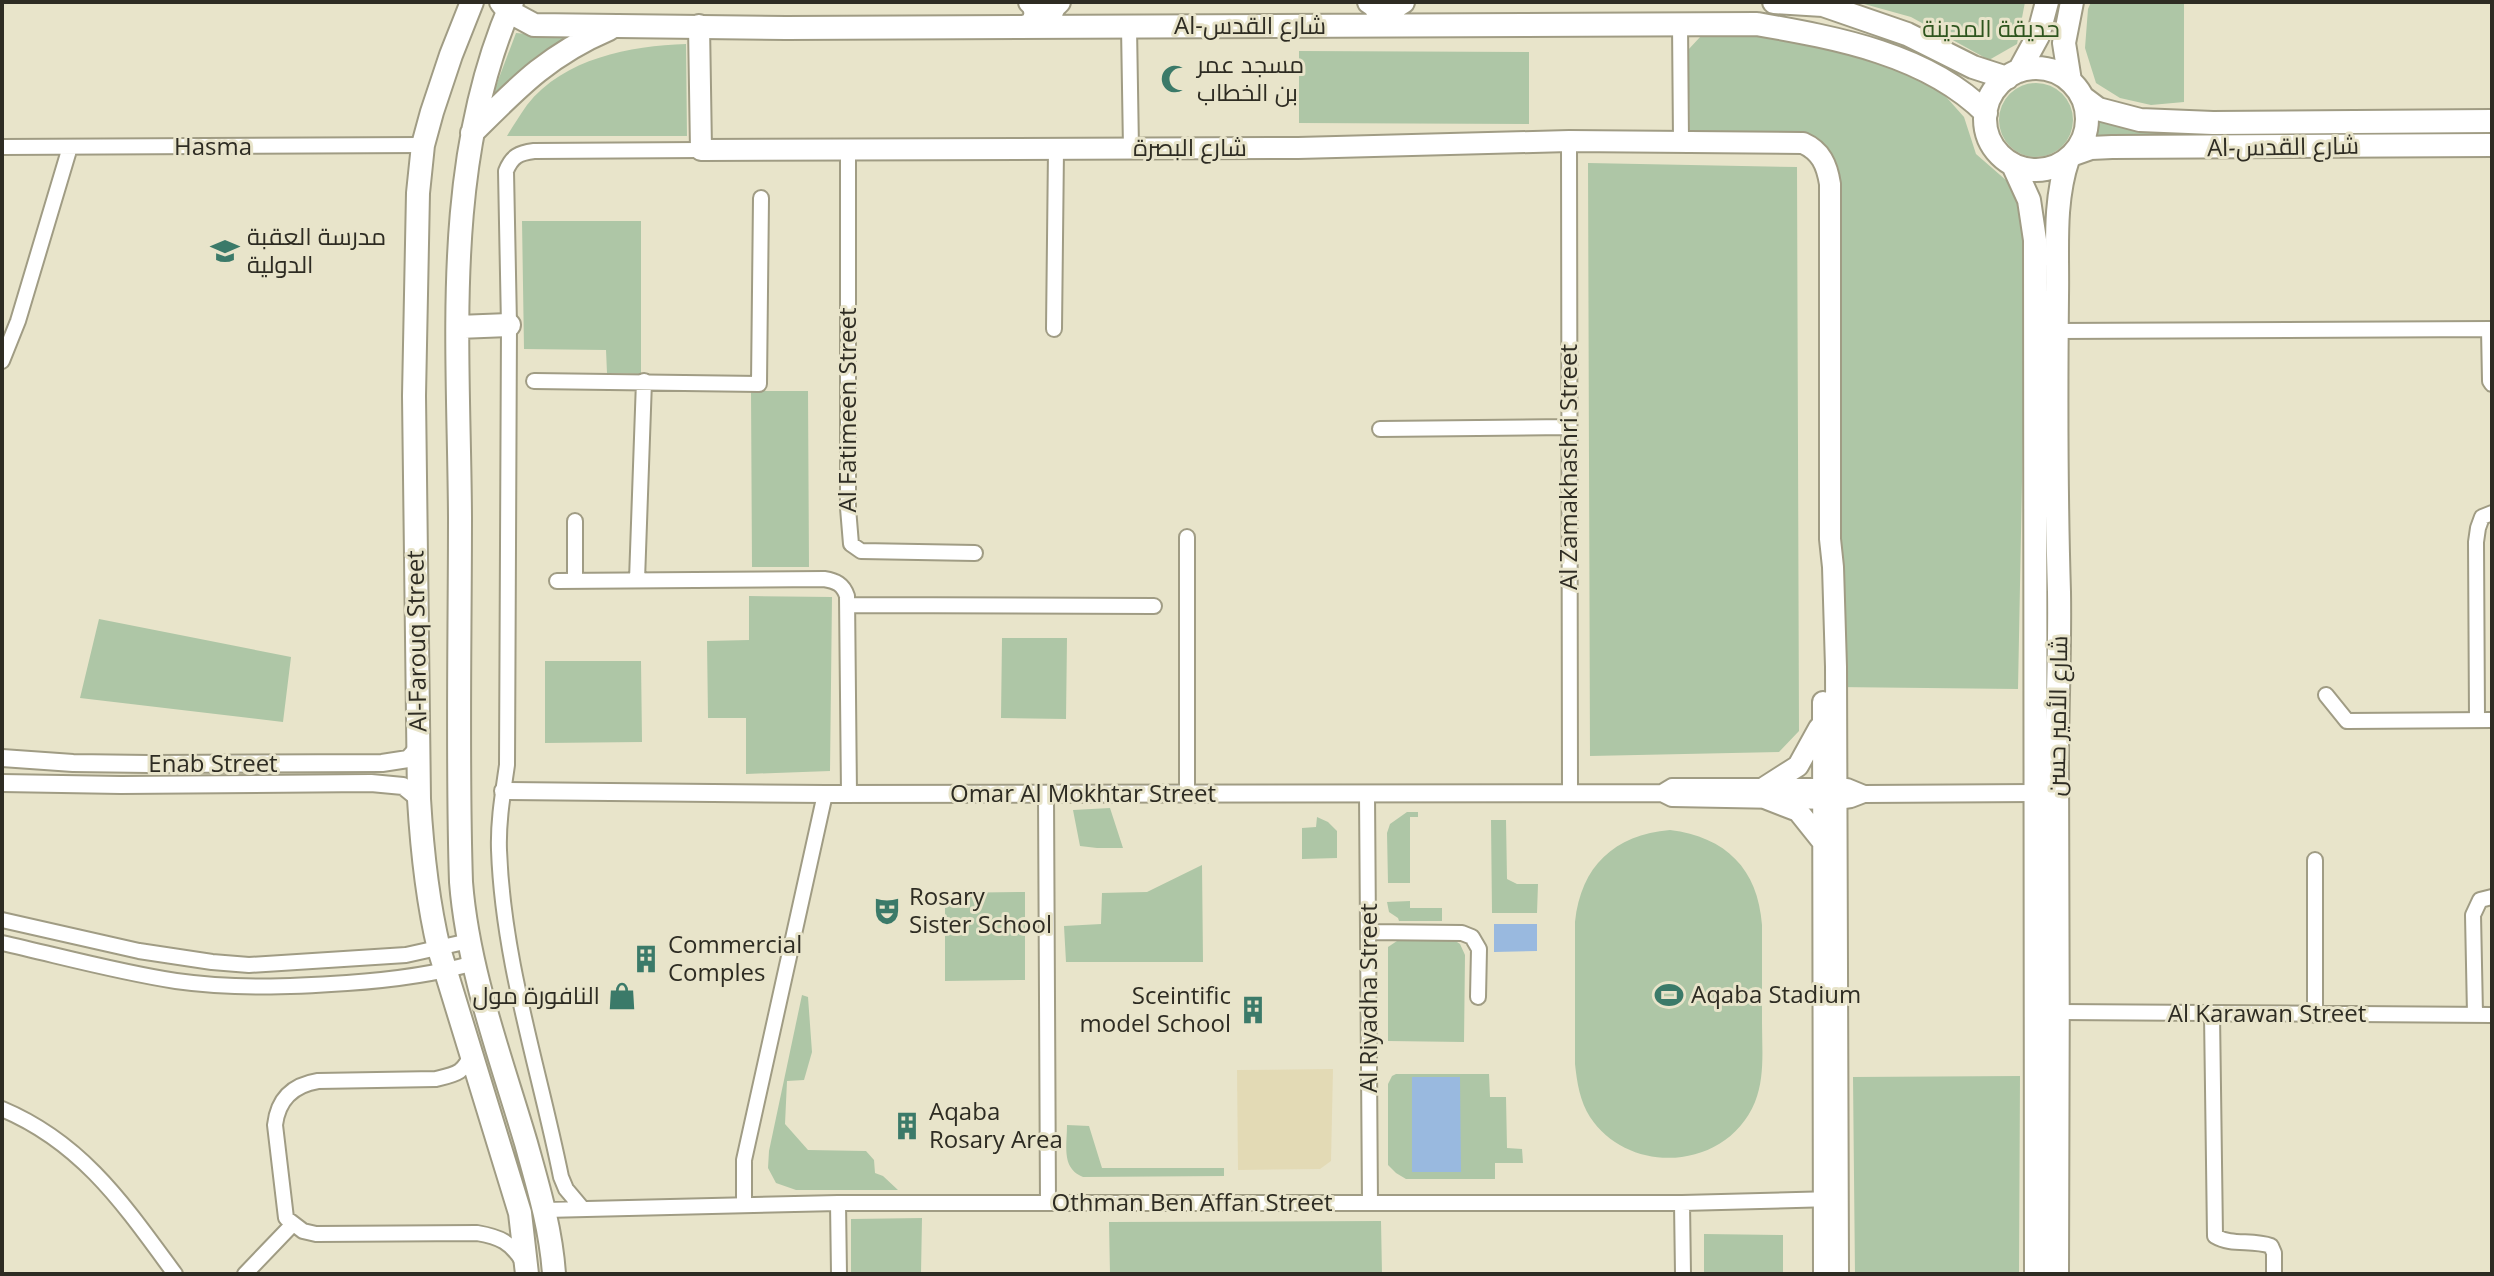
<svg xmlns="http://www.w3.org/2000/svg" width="2494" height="1276" font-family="'Open Sans',Cairo,sans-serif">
<rect width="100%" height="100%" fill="#e8e4ca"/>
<!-- green -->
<path fill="#aec6a6" d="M 1857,2 L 2025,2 L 2017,44 L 1989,60 L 1911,17 Z
M 2091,2 L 2184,2 L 2184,102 L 2151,105 L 2120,98 L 2096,83 L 2085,48 L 2088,9 Z
M 516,33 L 579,38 L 488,107 Z
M 1747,35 L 1806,41 L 1896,70 L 1940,90 L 1964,117 L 1976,154 L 2015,188 L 2027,221 L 2018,689 L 1836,687 L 1830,164 L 1805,140 L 1700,138 L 1690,132 L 1688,50 L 1701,36 Z
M 686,44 L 687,136 L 507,136 C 513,126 520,115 527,105 C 564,58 630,46 686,44 Z
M 1299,51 L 1529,52 L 1529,124 L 1299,123 Z
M1999 120a37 37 0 1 1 74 0a37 37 0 1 1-74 0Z
M 2095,118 L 2468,131 L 2466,133 L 2402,134 L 2378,139 L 2094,142 L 2097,127 Z
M 1588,163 L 1797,167 L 1799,731 L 1779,752 L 1590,756 Z
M 522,221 L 641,221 L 641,374 L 607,373 L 606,350 L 524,349 Z
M 751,391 L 808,391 L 809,567 L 752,567 Z
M 749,596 L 832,597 L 830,771 L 746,774 L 746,718 L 708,718 L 707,641 L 749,640 Z
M 99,619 L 291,657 L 283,722 L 80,698 Z
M 1002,638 L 1067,638 L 1066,719 L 1001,718 Z
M 545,661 L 641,661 L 642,742 L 545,743 Z
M 1110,808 L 1123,848 L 1097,848 L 1080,846 L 1073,810 Z
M 1407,812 L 1418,812 L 1418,817 L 1410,817 L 1410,883 L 1388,883 L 1387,833 L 1390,824 Z
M 1317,817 L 1328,822 L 1337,831 L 1337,858 L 1302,859 L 1302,828 L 1316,827 Z
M 1491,820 L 1506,820 L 1507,879 L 1517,884 L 1538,884 L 1537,913 L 1492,913 Z
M 1670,830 C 1726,837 1758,869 1762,925 C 1762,958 1762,990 1762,1023 C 1762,1049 1765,1077 1755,1102 C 1727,1170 1630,1177 1590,1117 C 1580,1101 1577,1083 1575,1064 L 1575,922 C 1581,866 1614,835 1670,830 Z
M 1202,865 L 1203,962 L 1066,962 L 1064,926 L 1101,924 L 1102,893 L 1147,892 Z
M 1025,892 L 1025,980 L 945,981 L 945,893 Z
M 1410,901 L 1410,908 L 1442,908 L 1442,921 L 1399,921 L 1398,918 L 1389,912 L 1387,902 Z
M 1400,939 L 1454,940 L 1460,944 L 1465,955 L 1464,1042 L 1388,1041 L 1388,947 Z
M 802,995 L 808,997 L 812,1052 L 804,1080 L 787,1081 L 785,1124 L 808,1150 L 866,1151 L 874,1160 L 875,1173 L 883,1176 L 898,1190 L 796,1190 L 776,1183 L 768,1168 L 769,1151 Z
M 1396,1074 L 1489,1074 L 1490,1097 L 1506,1097 L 1507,1148 L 1522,1149 L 1523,1163 L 1495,1163 L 1495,1179 L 1406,1179 L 1396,1173 L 1388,1165 L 1388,1084 L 1392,1076 Z
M 2020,1076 L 2019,1274 L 1855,1274 L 1853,1077 Z
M 1067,1125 L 1089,1126 L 1102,1168 L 1224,1168 L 1224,1176 L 1083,1177 C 1061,1168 1067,1146 1067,1125 Z
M 922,1218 L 921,1274 L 851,1274 L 851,1219 Z
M 1381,1221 L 1382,1274 L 1110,1274 L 1109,1222 Z
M 1704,1234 L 1783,1235 L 1783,1274 L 1704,1274 Z"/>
<!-- sand -->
<path fill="#e3dab5" d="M 1333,1069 L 1331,1161 L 1320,1169 L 1238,1170 L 1237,1070 Z"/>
<!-- water -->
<path fill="#99b9df" d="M 1494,924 L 1537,924 L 1537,951 L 1494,952 Z
M 1412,1077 L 1460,1077 L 1461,1172 L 1412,1172 Z"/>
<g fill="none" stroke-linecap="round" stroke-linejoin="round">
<defs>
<path id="minor" d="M 1680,24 L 1681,141
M 1129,27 L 1131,149
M 1569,141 L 1570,793
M 2,147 L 423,145
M 848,150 L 848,508 L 851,544 L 861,551 L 975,553
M 1054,329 L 1056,150
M 2489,329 L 2490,381 L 2492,384
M 2056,331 L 2492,329
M 2,361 L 18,321 L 70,147
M 534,381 L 759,384 L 761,198
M 1380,429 L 1568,427
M 575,521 L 575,580
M 1187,537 L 1187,794
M 637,580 L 644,381
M 557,581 L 824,579 C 836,581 843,584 847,596 L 849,794
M 847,605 L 1154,606
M 2326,695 L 2347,721 L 2492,720
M 2477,719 L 2476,542 L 2478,528 L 2482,517 L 2492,513
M 1046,794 L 1048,1203
M 1367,794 L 1370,1203
M 2,920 L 139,951 L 212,962 L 249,965 L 406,955 L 469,941
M 1369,932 L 1462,933 L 1472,937 L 1479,949 L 1478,997
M 2,943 C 60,956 117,972 176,981 C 233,989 290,987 347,983 C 391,980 432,975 474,963
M 2059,1012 L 2492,1015
M 2212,1014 L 2215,1236 C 2232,1246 2252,1239 2271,1246 L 2274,1253 L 2274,1274
M 2475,1014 L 2473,915 L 2480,900 L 2492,897
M 2315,1015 L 2315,860
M 472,1052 C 464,1073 457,1074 436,1079 L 318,1081 C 293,1085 278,1099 275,1125 L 286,1218 L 303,1231 L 316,1234 L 477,1233 C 500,1237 511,1242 523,1262
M 2,1109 C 83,1143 125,1206 175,1274
M 838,1203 L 839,1274
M 1682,1203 L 1683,1274
M 744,1204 L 744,1160 L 825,794
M 582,1208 L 566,1189 L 561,1177 C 539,1068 503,962 499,850 C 498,821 503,793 507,765 L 509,325 L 506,171 C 512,156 519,153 534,151 L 701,150
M 545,1210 L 838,1203 L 1682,1203 L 1833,1199
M 245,1274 L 292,1225"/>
<path id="tertiary" d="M 2,758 L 73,763 L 149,764 L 382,763 L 408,759 L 418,748
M 2,783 L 121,785 L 371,783 L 403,786 L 419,799
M 503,791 L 825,794 L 1662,793 L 1672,798 L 1837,801 L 1851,799 L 1864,794 L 2036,793
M 1662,793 L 1672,787 L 1847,787 L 1864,794"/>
<path id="secondary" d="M 699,25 L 701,150 L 1298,148 L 1569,141 L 1803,143 C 1821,151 1827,165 1830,184 L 1830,539 L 1833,567 L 1836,667 L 1838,1274
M 1823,702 L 1824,1274
M 1765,787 L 1798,766 L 1819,728
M 1767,799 L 1798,811 L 1822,841"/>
<path id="primary" d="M 472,2 L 451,55 L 432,112 L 423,145 L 418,193 L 414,396 L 419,799 C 422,850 427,899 439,949 L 520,1213 L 527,1274
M 501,2 L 508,11 L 534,25 L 786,28 L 1757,24 C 1836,38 1927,54 1986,113
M 512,2 C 441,164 459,345 460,517 C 460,639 457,761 461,882 C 468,971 501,1058 526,1143 C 538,1186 551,1229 554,1274
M 1369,2 C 1377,7 1379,11 1377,20 L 1372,25
M 1774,2 L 1823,5 L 1907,34 L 1973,67 L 2007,78
M 1400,25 L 1393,20 L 1392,13 L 1395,7 L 1403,2
M 1024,27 L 1031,24 C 1037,17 1037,8 1030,2
M 1059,27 C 1047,20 1050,9 1059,2
M1985 119a51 51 0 1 1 102 0a51 51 0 1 1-102 0Z
M 2019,71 L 2038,36 L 2047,2
M 2070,81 L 2064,43 L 2072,2
M 2082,97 L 2098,109 L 2140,120 L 2213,123 L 2492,121
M 472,133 C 517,88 548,55 609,29
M 2074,154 L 2091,148 L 2112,147 L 2492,145
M 2013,165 L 2029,200 L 2035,240 L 2036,1274
M 458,327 L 509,325
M 2057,1274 C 2058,1103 2058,932 2057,761 C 2057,705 2060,649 2059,592 C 2056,494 2056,395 2057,297 C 2058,251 2053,203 2068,159"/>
</defs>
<!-- minor casing -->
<use href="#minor" stroke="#a09c84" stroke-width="18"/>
<!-- tertiary casing -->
<use href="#tertiary" stroke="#a09c84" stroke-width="20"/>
<!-- secondary casing -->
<use href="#secondary" stroke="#a09c84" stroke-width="24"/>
<!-- primary casing -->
<use href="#primary" stroke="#a09c84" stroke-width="26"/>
<!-- minor -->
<use href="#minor" stroke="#fff" stroke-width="14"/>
<!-- tertiary -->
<use href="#tertiary" stroke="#fff" stroke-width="16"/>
<!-- secondary -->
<use href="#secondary" stroke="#fff" stroke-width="20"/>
<!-- primary -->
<use href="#primary" stroke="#fff" stroke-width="22"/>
</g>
<!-- icons -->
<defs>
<symbol id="mosque-bare" viewBox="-9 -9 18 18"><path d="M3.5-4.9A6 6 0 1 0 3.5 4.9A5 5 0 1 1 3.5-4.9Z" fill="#3b7a69" stroke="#e8e4ca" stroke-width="2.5" paint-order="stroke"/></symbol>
<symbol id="school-bare" viewBox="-9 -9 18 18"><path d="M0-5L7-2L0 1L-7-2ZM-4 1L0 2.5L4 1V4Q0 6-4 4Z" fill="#3b7a69" stroke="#e8e4ca" stroke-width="2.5" paint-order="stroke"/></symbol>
<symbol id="theatre-bare" viewBox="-9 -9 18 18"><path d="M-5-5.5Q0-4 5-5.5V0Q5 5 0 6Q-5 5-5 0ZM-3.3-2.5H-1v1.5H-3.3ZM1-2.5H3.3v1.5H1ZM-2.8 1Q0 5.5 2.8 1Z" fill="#3b7a69" stroke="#e8e4ca" stroke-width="2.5" paint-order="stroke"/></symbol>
<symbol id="building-bare" viewBox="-9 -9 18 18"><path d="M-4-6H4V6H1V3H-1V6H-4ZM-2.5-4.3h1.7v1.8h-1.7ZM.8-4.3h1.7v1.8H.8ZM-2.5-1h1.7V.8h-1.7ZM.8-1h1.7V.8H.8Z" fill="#3b7a69" stroke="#e8e4ca" stroke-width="2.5" paint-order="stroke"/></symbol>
<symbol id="stadium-bare" viewBox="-9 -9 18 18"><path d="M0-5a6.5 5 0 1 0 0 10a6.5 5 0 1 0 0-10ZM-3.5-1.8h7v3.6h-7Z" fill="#3b7a69" stroke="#e8e4ca" stroke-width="2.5" paint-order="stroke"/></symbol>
<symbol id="shop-bare" viewBox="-9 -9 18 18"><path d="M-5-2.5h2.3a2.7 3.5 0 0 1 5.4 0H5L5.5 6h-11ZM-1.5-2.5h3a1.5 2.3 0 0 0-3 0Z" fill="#3b7a69" stroke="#e8e4ca" stroke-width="2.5" paint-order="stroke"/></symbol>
</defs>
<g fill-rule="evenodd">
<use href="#mosque-bare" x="1155" y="59" width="40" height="40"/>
<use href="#school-bare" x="205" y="231" width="40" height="40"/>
<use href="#theatre-bare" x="867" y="891" width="40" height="40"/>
<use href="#building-bare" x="626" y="939" width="40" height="40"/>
<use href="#stadium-bare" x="1649" y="975" width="40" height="40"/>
<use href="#shop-bare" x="602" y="976" width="40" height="40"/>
<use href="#building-bare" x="1233" y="990" width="40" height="40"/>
<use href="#building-bare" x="887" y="1106" width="40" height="40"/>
</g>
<g text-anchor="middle" stroke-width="6" stroke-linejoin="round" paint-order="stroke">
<!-- street labels -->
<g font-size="24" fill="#2e2c23" stroke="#e8e4ca">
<text x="1250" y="34">Al-شارع القدس</text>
<text x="213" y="155">Hasma</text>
<text transform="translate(2283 147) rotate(-1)" y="8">Al-شارع القدس</text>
<text x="1190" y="156">شارع البصرة</text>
<text transform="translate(848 410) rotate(-90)" y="8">Al Fatimeen Street</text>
<text transform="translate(1569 467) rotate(-90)" y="8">Al Zamakhashri Street</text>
<text transform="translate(417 641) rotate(-91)" y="8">Al-Farouq Street</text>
<text transform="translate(2058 716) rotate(-89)" y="8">شارع الأمير حسن</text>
<text x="213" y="772">Enab Street</text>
<text x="1083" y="802">Omar Al Mokhtar Street</text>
<text transform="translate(1369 998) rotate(-90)" y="8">Al Riyadha Street</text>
<text x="2267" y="1022">Al Karawan Street</text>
<text x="1192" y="1211">Othman Ben Affan Street</text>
</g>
<!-- park labels -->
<g font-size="24" fill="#2e551e" stroke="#e8e4ca">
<text x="1991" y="37">حديقة المدينة</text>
</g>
<!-- poi labels -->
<g font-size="24" fill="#2e2c23" stroke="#e8e4ca" text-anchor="start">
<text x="1197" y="73">مسجد عمر<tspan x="1197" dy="28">بن الخطاب</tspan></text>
<text x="247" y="245">مدرسة العقبة<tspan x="247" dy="28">الدولية</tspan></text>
<text x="909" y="905">Rosary<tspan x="909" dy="28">Sister School</tspan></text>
<text x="668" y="953">Commercial<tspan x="668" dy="28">Comples</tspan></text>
<text x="1691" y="1003">Aqaba Stadium</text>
<text x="600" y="1004" text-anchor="end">النافورة مول</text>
<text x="1231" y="1004" text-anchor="end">Sceintific<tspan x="1231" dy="28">model School</tspan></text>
<text x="929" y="1120">Aqaba<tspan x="929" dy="28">Rosary Area</tspan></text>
</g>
</g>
<!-- border -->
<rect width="2494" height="1276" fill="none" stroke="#2e2c23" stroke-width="8"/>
</svg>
